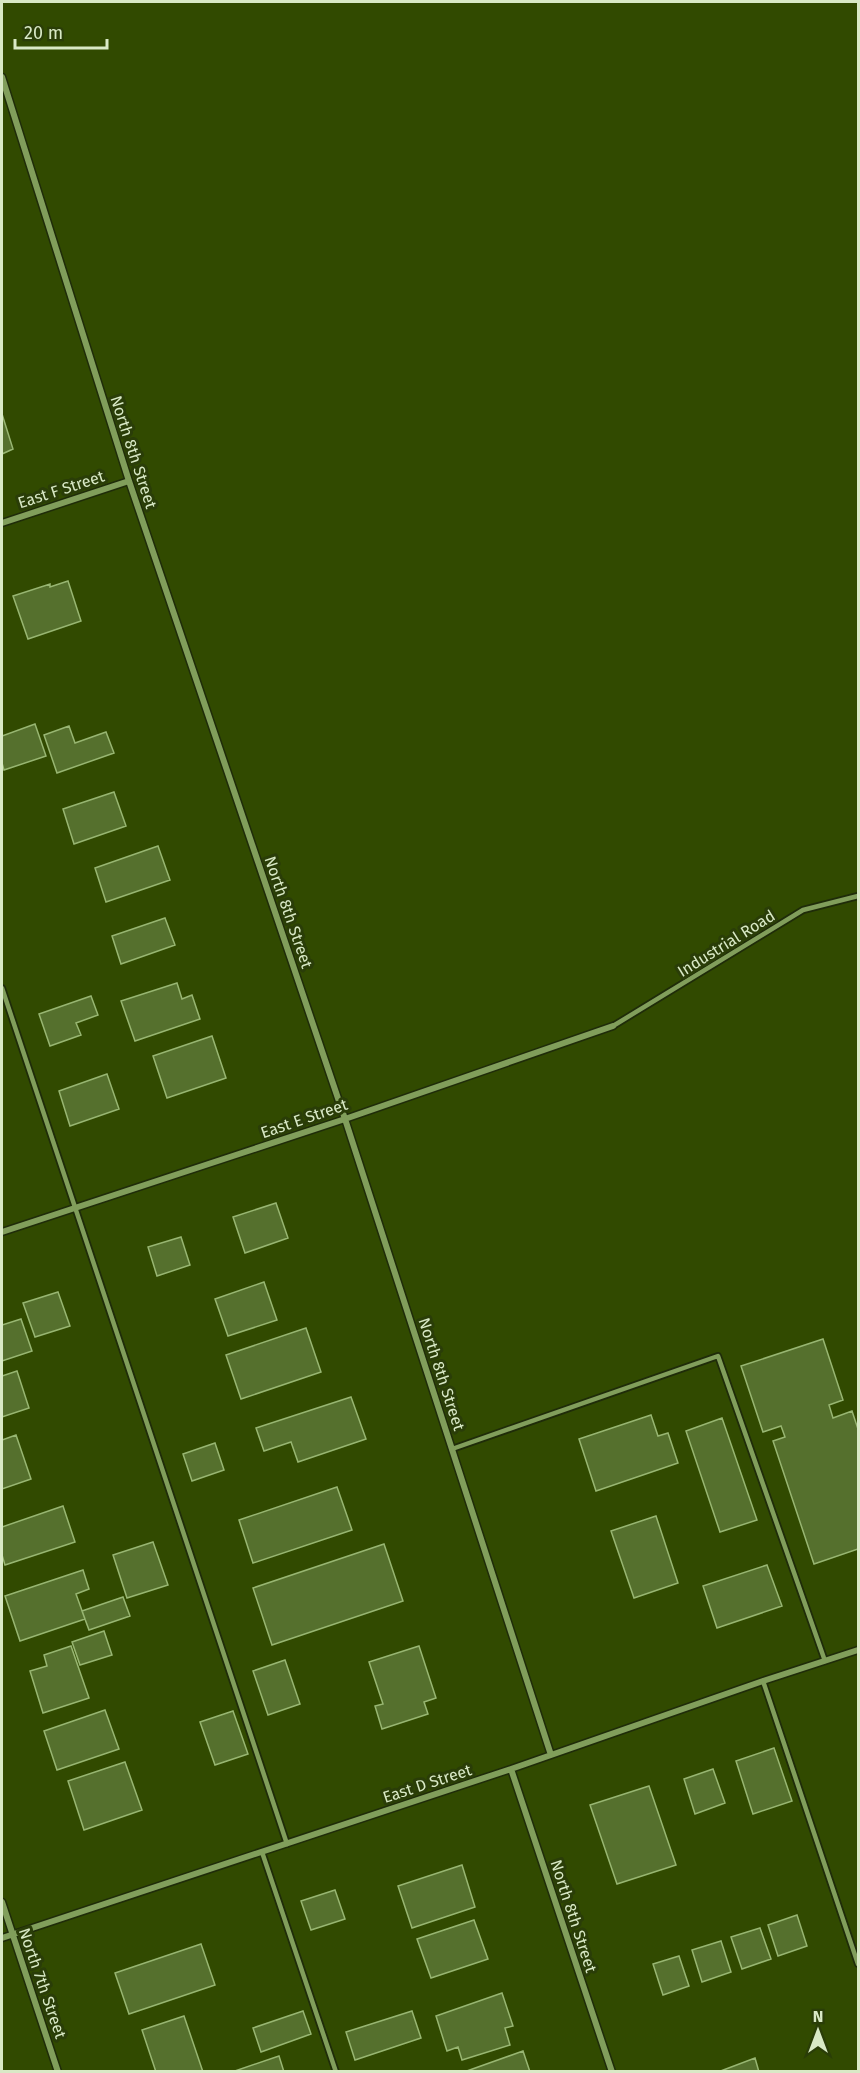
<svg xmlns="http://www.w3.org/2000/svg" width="860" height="2073" font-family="'Fira Sans',sans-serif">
<rect width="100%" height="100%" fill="#314a00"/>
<!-- building -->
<path fill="#55702d" stroke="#98b672" stroke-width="1.5" d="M 2,414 L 13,449 L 2,454 Z
M 68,581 L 81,621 L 28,639 L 13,596 L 50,584 L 50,587 Z
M 35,724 L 46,756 L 4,770 L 2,763 L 2,736 Z
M 69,726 L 75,743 L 106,732 L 114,753 L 57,773 L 44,735 Z
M 114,792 L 126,826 L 74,844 L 63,809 Z
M 158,846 L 170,880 L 106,902 L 95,868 Z
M 165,918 L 175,945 L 121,964 L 112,936 Z
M 177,983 L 182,999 L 192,995 L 200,1019 L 135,1041 L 121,1001 Z
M 91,996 L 98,1015 L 76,1023 L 81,1035 L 50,1046 L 39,1014 Z
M 212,1036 L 226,1078 L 167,1098 L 153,1056 Z
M 107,1074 L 119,1109 L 70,1126 L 59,1091 Z
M 276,1203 L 288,1238 L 245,1253 L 233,1217 Z
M 181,1237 L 190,1265 L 157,1276 L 148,1247 Z
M 264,1282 L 277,1320 L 228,1336 L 215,1299 Z
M 58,1292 L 70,1326 L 35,1337 L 23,1303 Z
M 21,1319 L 32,1351 L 2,1361 L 2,1325 Z
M 306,1328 L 321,1372 L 241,1399 L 226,1355 Z
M 823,1339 L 843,1400 L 829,1405 L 833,1418 L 852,1411 L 858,1429 L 858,1549 L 814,1564 L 773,1441 L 785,1437 L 781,1426 L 763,1432 L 741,1366 Z
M 17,1371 L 29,1408 L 2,1417 L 2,1376 Z
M 351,1397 L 366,1439 L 298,1462 L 291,1442 L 264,1451 L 256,1428 Z
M 651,1415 L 658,1436 L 668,1433 L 678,1463 L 596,1491 L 579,1439 Z
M 722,1418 L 757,1520 L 720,1532 L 686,1431 Z
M 16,1435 L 31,1479 L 2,1489 L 2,1440 Z
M 215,1443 L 224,1470 L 192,1481 L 183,1454 Z
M 337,1487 L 352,1530 L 253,1563 L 239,1520 Z
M 63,1506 L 75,1542 L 5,1565 L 2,1555 L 2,1527 Z
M 656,1516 L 678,1583 L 634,1598 L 611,1531 Z
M 153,1542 L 168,1585 L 127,1598 L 113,1555 Z
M 384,1544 L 403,1601 L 272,1645 L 253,1588 Z
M 767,1565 L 782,1606 L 717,1628 L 703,1586 Z
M 83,1570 L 89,1589 L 76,1594 L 85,1619 L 20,1641 L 5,1596 Z
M 123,1597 L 130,1616 L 89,1630 L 82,1611 Z
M 104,1631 L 112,1655 L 80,1665 L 72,1642 Z
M 71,1646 L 89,1698 L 43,1713 L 30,1671 L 47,1666 L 44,1655 Z
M 419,1646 L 436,1698 L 424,1702 L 428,1714 L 382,1729 L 375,1706 L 383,1704 L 369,1662 Z
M 285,1660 L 300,1704 L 268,1715 L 253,1671 Z
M 105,1710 L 119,1749 L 57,1770 L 44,1731 Z
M 233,1711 L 248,1754 L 215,1765 L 200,1722 Z
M 774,1748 L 792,1801 L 753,1814 L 736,1761 Z
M 125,1762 L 142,1810 L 84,1830 L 68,1781 Z
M 713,1769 L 725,1803 L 695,1814 L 684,1779 Z
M 649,1786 L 676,1865 L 617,1884 L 590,1805 Z
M 462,1865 L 475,1907 L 412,1928 L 398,1886 Z
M 335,1890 L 345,1919 L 311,1930 L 301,1901 Z
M 797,1915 L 807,1946 L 778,1956 L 768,1925 Z
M 474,1920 L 488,1959 L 431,1978 L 417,1939 Z
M 760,1928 L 771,1959 L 742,1969 L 731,1937 Z
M 721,1941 L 731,1972 L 702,1982 L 692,1950 Z
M 201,1944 L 215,1985 L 129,2014 L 115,1973 Z
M 679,1956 L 689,1986 L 663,1995 L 653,1964 Z
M 502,1993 L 513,2026 L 505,2028 L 510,2045 L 462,2060 L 458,2047 L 447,2051 L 436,2016 Z
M 303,2011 L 311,2034 L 261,2052 L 253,2028 Z
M 412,2011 L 421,2038 L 355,2060 L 346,2032 Z
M 184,2016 L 203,2072 L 156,2072 L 142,2030 Z
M 523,2051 L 530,2072 L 464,2072 Z
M 279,2056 L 284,2072 L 232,2072 Z
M 755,2058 L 759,2072 L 718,2072 Z"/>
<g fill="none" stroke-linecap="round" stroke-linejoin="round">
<defs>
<path id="lane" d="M 2,988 L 287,1844
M 613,1026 L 803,910 L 858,896
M 452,1449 L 718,1356 L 825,1661
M 763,1681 L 858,1964
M 262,1852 L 336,2072"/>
<path id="street" d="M 2,77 L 129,481 L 345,1119 L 551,1755
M 2,523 L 129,481
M 2,1232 L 345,1119 L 613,1026
M 511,1769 L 612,2072
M 2,1902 L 58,2072
M 2,1938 L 511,1769 L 763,1681 L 858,1650"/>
</defs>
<!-- lane casing -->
<use href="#lane" stroke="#1f2c09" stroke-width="8"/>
<!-- street casing -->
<use href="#street" stroke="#1f2c09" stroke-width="9"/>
<!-- lane -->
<use href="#lane" stroke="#819e5b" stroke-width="4.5"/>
<!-- street -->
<use href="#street" stroke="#819e5b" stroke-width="6"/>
</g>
<g text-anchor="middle" stroke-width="6" stroke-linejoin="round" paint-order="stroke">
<!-- street labels -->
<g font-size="16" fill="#d9e9c6" stroke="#2a3d08">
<text transform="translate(134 452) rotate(72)" y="6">North 8th Street</text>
<text transform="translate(61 489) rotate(-18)" y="6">East F Street</text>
<text transform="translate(289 912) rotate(71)" y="6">North 8th Street</text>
<text transform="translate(726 943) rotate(-32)" y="6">Industrial Road</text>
<text transform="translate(304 1118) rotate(-19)" y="6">East E Street</text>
<text transform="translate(442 1374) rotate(72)" y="6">North 8th Street</text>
<text transform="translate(427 1783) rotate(-18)" y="6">East D Street</text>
<text transform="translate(574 1916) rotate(72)" y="6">North 8th Street</text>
<text transform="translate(43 1983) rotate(71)" y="6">North 7th Street</text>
</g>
</g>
<!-- border -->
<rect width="860" height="2073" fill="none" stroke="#d9e9c6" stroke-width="6"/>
<!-- north arrow -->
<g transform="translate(818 2031)" stroke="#2a3d08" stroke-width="4.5" paint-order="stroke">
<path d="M0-4.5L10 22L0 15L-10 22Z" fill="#d9e9c6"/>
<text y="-9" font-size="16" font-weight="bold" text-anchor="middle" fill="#d9e9c6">N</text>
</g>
<!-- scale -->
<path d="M15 39v9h92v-9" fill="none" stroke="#d9e9c6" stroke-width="3"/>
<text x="24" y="39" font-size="18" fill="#d9e9c6" stroke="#2a3d08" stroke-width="4.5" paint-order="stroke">20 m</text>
</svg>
